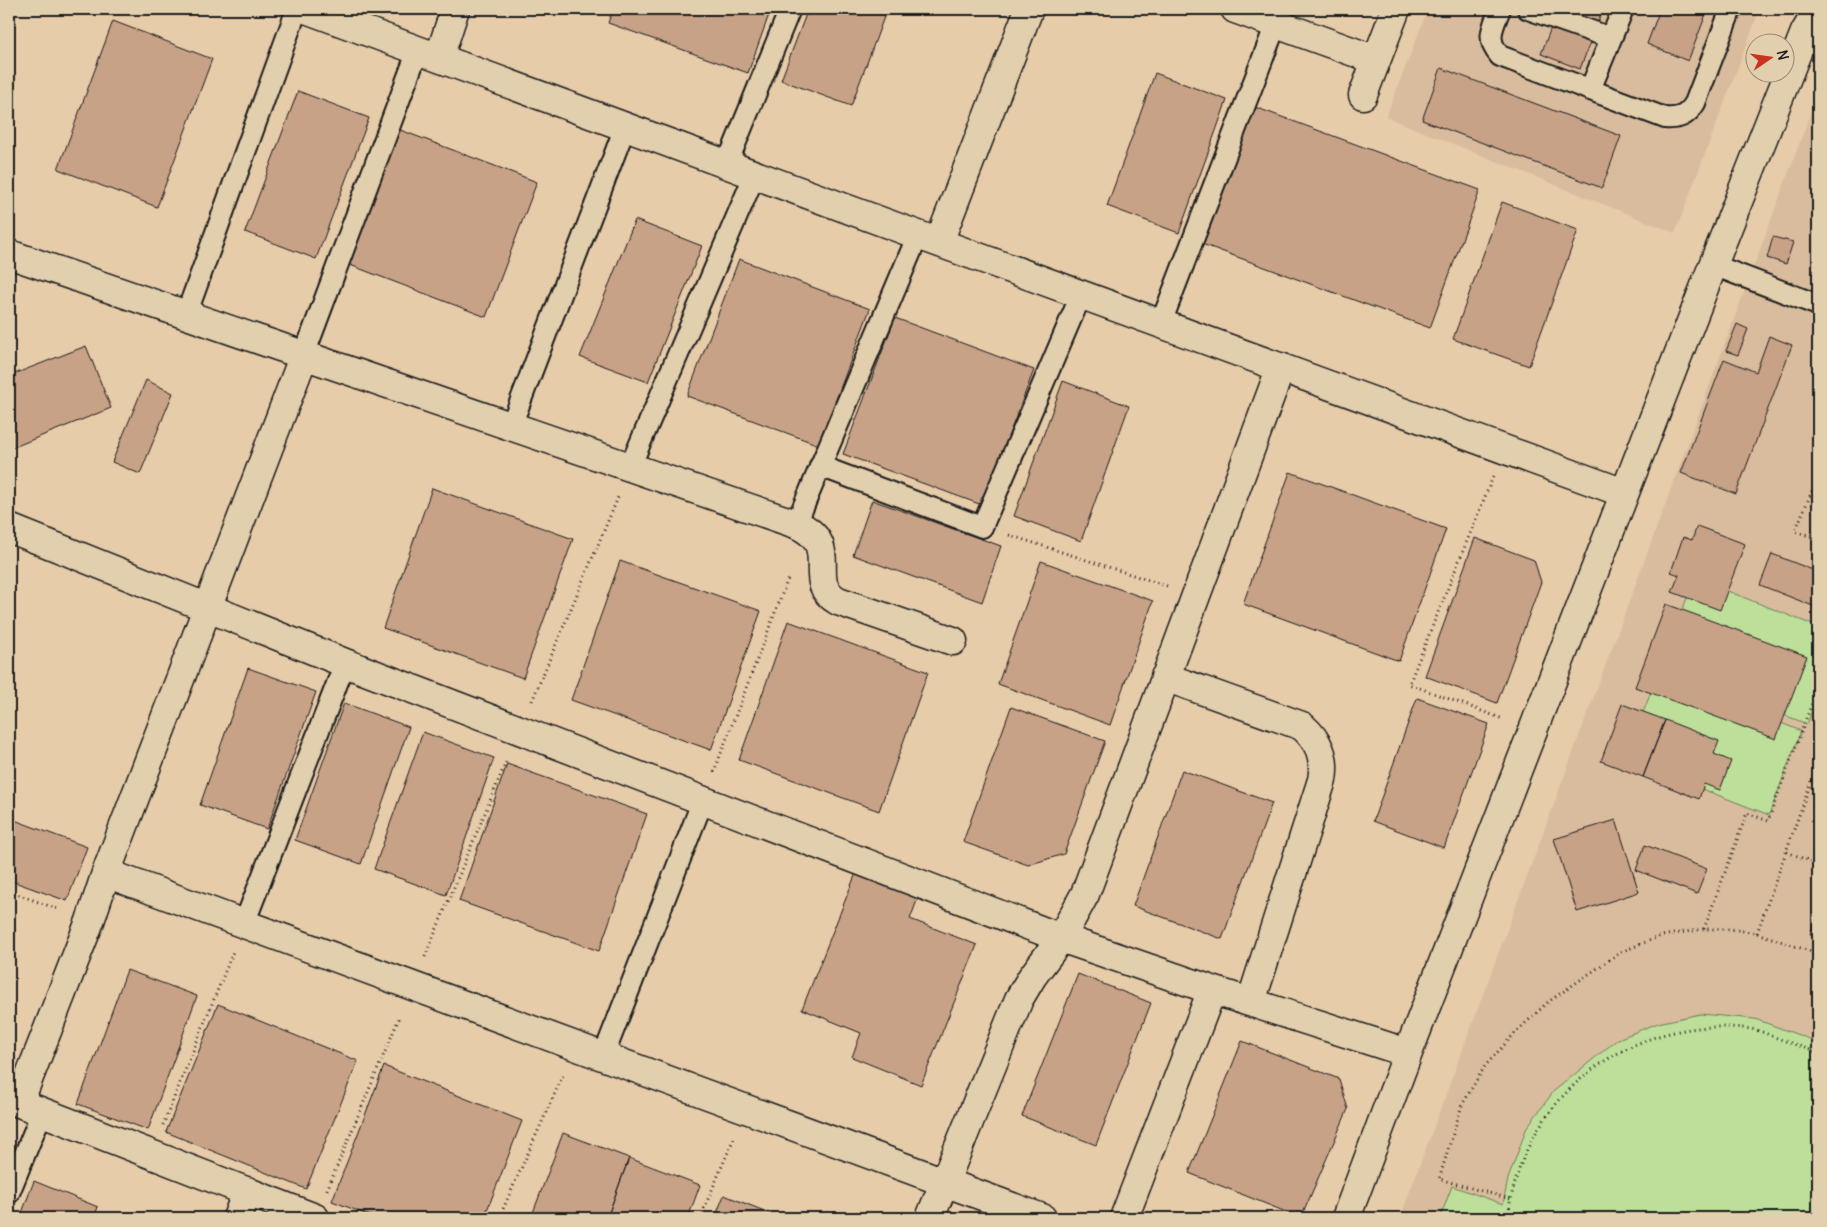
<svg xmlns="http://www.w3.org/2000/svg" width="1827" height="1227" font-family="Delius,sans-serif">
<rect width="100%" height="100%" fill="#e7ccaa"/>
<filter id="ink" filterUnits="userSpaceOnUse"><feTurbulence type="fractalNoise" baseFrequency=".02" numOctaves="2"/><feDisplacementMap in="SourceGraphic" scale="10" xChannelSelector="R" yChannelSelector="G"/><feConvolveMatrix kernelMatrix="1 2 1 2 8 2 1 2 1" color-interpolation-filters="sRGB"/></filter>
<g filter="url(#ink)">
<!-- built -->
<path fill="#d9bc9d" d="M 1428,9 L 1760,9 L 1675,233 L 1386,117 Z
M 1817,96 L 1818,627 L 1695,578 L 1807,724 L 1818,695 L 1818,1218 L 1400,1218 Z"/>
<!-- green -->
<path fill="#bddf99" stroke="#6c7e5a" d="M 1695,578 L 1818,627 L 1818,695 L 1807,724 L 1660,666 Z
M 1658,674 L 1801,731 L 1769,815 L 1625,759 Z
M 1700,1014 L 1755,1019 L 1818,1042 L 1818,1218 L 1440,1218 L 1452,1186 L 1503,1204 L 1508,1179 L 1527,1127 L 1554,1091 L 1618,1039 L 1658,1023 Z"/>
<!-- building -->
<path fill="#c7a287" stroke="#1c1c1c" d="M 613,9 L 771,9 L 748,73 L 608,23 Z
M 808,9 L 887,9 L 851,106 L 781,80 Z
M 1558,9 L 1603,9 L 1580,69 L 1541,54 Z
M 1660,9 L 1708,9 L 1688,61 L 1647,44 Z
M 113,21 L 212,59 L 157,207 L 58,169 Z
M 1441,68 L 1621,136 L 1602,188 L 1422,120 Z
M 1155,73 L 1227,100 L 1179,233 L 1107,206 Z
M 298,91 L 369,118 L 316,259 L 245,232 Z
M 1252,106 L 1480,190 L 1430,328 L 1202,244 Z
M 395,128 L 537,182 L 486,317 L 345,263 Z
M 1502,202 L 1578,230 L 1529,366 L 1453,339 Z
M 635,220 L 702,246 L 648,382 L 580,357 Z
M 1773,237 L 1793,242 L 1786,264 L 1767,258 Z
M 739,259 L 870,309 L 819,445 L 687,396 Z
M 895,318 L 1034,370 L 982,505 L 843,454 Z
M 1737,324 L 1748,329 L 1738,355 L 1726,351 Z
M 1769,336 L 1792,345 L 1736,494 L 1681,473 L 1724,359 L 1756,372 Z
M 86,346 L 111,408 L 9,449 L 9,376 Z
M 146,380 L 173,393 L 140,474 L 112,462 Z
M 1063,381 L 1129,406 L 1081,541 L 1014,516 Z
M 1290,472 L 1446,529 L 1399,661 L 1243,604 Z
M 432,488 L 573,539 L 523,678 L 383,628 Z
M 872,500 L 1001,546 L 982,602 L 853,555 Z
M 1697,526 L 1745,544 L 1720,610 L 1672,592 L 1679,575 L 1671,572 L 1683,537 L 1692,540 Z
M 1475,538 L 1534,560 L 1541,582 L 1497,703 L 1425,676 Z
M 1772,554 L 1818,572 L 1818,608 L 1760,585 Z
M 620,561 L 761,611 L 711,750 L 571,700 Z
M 1041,561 L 1153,601 L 1110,725 L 998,684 Z
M 1666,604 L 1807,656 L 1776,739 L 1635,687 Z
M 788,621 L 928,672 L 879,811 L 739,760 Z
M 248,668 L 316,692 L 267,829 L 200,805 Z
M 1417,698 L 1489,724 L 1444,848 L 1373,821 Z
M 344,703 L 409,727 L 361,864 L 295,840 Z
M 1622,704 L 1665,720 L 1643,777 L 1601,761 Z
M 1011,707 L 1105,741 L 1064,854 L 1028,865 L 963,842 Z
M 1665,720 L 1719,741 L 1714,754 L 1731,761 L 1720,790 L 1704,784 L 1699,799 L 1643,777 Z
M 423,732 L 494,758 L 446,895 L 374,869 Z
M 507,764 L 647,814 L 599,951 L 459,901 Z
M 1182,770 L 1272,803 L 1222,939 L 1133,906 Z
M 9,818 L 87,847 L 67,901 L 9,880 Z
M 1616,820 L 1639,892 L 1577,912 L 1554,839 Z
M 1645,845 L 1707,869 L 1697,894 L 1636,870 Z
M 856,873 L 918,898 L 910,919 L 977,945 L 921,1085 L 852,1057 L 861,1033 L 802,1009 Z
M 1818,910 L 1818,937 L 1810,934 Z
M 127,970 L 197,996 L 148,1130 L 78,1104 Z
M 1078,974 L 1151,1003 L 1096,1145 L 1022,1116 Z
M 218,1004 L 358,1061 L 306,1189 L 166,1132 Z
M 1242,1041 L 1339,1079 L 1348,1109 L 1301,1218 L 1189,1173 Z
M 384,1066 L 522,1121 L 484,1218 L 376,1218 L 332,1201 Z
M 563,1133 L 629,1158 L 607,1218 L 531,1218 Z
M 629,1158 L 700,1185 L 688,1218 L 607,1218 Z
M 34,1181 L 98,1207 L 94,1218 L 20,1218 Z
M 724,1195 L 782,1218 L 715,1218 Z"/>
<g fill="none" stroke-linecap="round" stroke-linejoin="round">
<defs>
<path id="lane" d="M 1500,9 C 1493,27 1485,39 1500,56 L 1665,118 C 1679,119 1687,116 1695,103 L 1731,9
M 1528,9 L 1611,38
M 1590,90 L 1623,9
M 727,164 L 790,9
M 1713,265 L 1818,305
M 186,315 L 297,9
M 1161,323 L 1276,24
M 304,355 L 418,50
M 511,426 L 625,127
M 820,466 L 982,527 L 1081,295
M 630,467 L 755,174
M 796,524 L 918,235
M 244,924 L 345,663
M 603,1057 L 703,800
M 9,1193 L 42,1112"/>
<path id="street" d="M 306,9 L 918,235 L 1624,493
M 1235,9 L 1376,60
M 439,58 L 455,9
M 1363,95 L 1396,9
M 939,242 L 1029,9
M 9,254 L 796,524 C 845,546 802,581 838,601 L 953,641
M 9,528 L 345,663 L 1061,938 L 1212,990 L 1408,1053
M 1165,677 L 1302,726 C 1319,741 1326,757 1322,780 L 1251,1002
M 106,873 L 1042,1218
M 9,1099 L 315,1218
M 19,1103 L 90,921 L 106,873 L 304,355
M 237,1218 L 247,1191
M 930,1218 L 1019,999 L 1032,977 L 1061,938 L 1085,894 L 1281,367
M 1124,1218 L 1212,990
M 1346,1218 L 1408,1053 L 1713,265 L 1805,32 L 1818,10"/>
</defs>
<!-- lane casing -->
<use href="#lane" stroke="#1c1c1c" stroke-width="24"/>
<!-- street casing -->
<use href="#street" stroke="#1c1c1c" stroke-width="31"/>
<!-- path -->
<path stroke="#1c1c1c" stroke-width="3" stroke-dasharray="1 4" stroke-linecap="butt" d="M 1493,477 L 1409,684 L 1503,719
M 1818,477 L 1795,531 L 1818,539
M 1009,535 L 1167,586
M 532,701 L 619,495
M 714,772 L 789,576
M 1787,852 L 1818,864
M 9,891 L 60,910
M 1704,929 L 1747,813 L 1768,821 L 1818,687
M 1757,933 L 1818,762
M 425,957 L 507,760
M 163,1125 L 233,952
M 327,1190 L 400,1016
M 1510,1199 L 1439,1179 L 1462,1105 L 1485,1066 L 1515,1033 L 1548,1002 L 1621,952 L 1661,936 L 1704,929 L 1731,929 L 1757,933 L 1818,954
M 499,1218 L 563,1075
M 700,1218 L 734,1138
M 1508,1218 C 1521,1098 1630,1012 1751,1029 C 1758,1030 1765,1033 1772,1036 C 1787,1042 1803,1047 1818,1053"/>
<!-- lane -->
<use href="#lane" stroke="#e2cfad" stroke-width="20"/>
<!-- street -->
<use href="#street" stroke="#e2cfad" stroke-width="28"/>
</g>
</g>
<!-- margin -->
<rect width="1827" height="1227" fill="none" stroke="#e2cfad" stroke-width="30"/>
<rect x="15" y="15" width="1797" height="1197" fill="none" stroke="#1c1c1c" stroke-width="2" filter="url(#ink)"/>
<!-- north arrow -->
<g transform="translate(1770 58) rotate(77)"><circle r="24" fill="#e2cfad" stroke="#938773"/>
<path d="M0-4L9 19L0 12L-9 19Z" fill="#c8321e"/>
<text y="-8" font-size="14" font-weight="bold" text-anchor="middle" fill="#1c1c1c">N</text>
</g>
</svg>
